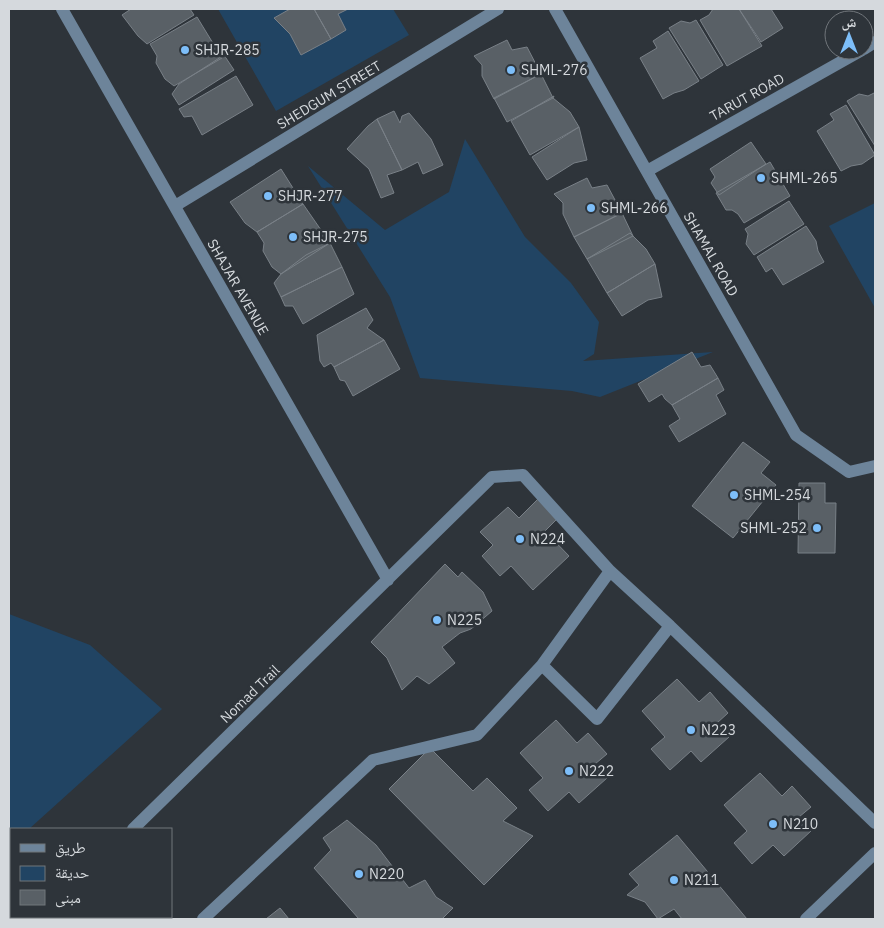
<svg xmlns="http://www.w3.org/2000/svg" width="884" height="928" font-family="'IBM Plex Sans','Noto Naskh Arabic',sans-serif">
<rect width="100%" height="100%" fill="#2e343a"/>
<!-- green -->
<path fill="#214463" d="M 218,9 L 393,9 L 409,35 L 276,111 Z
M 465,139 L 525,237 L 571,283 L 599,322 L 594,354 L 583,361 L 713,352 L 600,397 L 572,391 L 420,378 L 390,297 L 308,166 L 385,230 L 449,192 Z
M 875,203 L 875,308 L 829,226 Z
M 9,614 L 90,645 L 162,709 L 29,829 L 11,829 L 11,845 L 9,848 Z"/>
<!-- building -->
<path fill="#596066" stroke="#798087" d="M 131,9 L 190,9 L 194,15 L 147,44 L 138,36 L 122,15 Z
M 290,9 L 314,9 L 331,39 L 301,55 L 290,34 L 274,18 Z
M 314,9 L 348,9 L 338,14 L 346,30 L 331,39 Z
M 713,9 L 739,9 L 762,46 L 727,66 L 700,20 L 709,15 Z
M 739,9 L 771,9 L 783,28 L 761,42 Z
M 197,17 L 222,58 L 174,86 L 165,79 L 156,63 L 157,56 L 150,44 Z
M 696,20 L 723,65 L 701,79 L 669,28 L 681,21 L 690,23 Z
M 668,31 L 699,81 L 684,90 L 674,93 L 663,99 L 640,58 L 657,48 L 653,41 Z
M 507,40 L 512,50 L 527,47 L 541,74 L 494,99 L 482,76 L 482,65 L 474,56 Z
M 224,55 L 234,70 L 179,105 L 172,94 L 179,84 Z
M 541,74 L 553,98 L 507,122 L 494,98 Z
M 236,76 L 253,105 L 202,135 L 192,116 L 184,117 L 179,109 Z
M 874,93 L 875,95 L 875,146 L 847,101 L 859,94 L 868,96 Z
M 554,96 L 553,98 L 570,112 L 579,127 L 530,155 L 511,121 Z
M 846,105 L 875,155 L 862,164 L 851,166 L 841,171 L 817,131 L 834,120 L 830,114 Z
M 394,111 L 400,123 L 402,116 L 409,113 L 431,139 L 443,165 L 423,174 L 418,162 L 402,170 L 377,119 Z
M 377,119 L 402,170 L 387,175 L 394,193 L 381,198 L 369,169 L 347,149 L 368,126 Z
M 579,127 L 587,160 L 574,163 L 547,180 L 532,157 Z
M 751,142 L 766,164 L 719,195 L 711,183 L 715,177 L 710,169 Z
M 770,162 L 790,196 L 744,223 L 738,214 L 732,210 L 726,210 L 716,193 Z
M 281,169 L 303,204 L 257,232 L 245,223 L 230,202 Z
M 587,178 L 592,188 L 607,185 L 622,213 L 574,237 L 563,214 L 563,203 L 554,194 Z
M 789,201 L 804,224 L 754,255 L 746,244 L 748,234 L 745,229 Z
M 303,204 L 330,243 L 281,274 L 272,267 L 263,251 L 264,243 L 257,232 Z
M 622,213 L 633,236 L 587,259 L 574,237 Z
M 806,226 L 816,241 L 818,251 L 824,262 L 783,285 L 772,268 L 766,272 L 757,257 Z
M 630,233 L 646,249 L 655,264 L 607,293 L 587,259 Z
M 330,243 L 342,267 L 281,297 L 274,283 L 281,274 L 306,255 Z
M 655,264 L 662,297 L 648,300 L 622,316 L 607,293 Z
M 342,267 L 354,294 L 303,324 L 293,306 L 285,306 L 281,297 Z
M 366,308 L 373,320 L 367,328 L 384,340 L 334,367 L 331,363 L 324,367 L 320,361 L 317,335 Z
M 384,340 L 400,369 L 353,396 L 345,381 L 340,380 L 334,367 Z
M 692,352 L 701,367 L 710,365 L 718,378 L 672,405 L 665,399 L 662,394 L 649,402 L 638,384 Z
M 718,378 L 724,390 L 716,395 L 726,414 L 679,442 L 669,426 L 680,419 L 672,405 Z
M 743,442 L 770,462 L 761,473 L 776,485 L 733,538 L 692,506 Z
M 799,483 L 825,483 L 825,503 L 836,503 L 835,553 L 798,553 Z
M 539,498 L 558,518 L 545,531 L 569,556 L 533,590 L 511,566 L 500,576 L 482,556 L 493,545 L 480,532 L 508,507 L 519,518 Z
M 445,564 L 458,577 L 462,572 L 483,592 L 492,611 L 471,629 L 460,633 L 442,647 L 455,663 L 429,684 L 417,676 L 402,690 L 387,658 L 371,642 Z
M 677,679 L 699,702 L 710,692 L 728,713 L 717,723 L 729,737 L 701,762 L 691,751 L 670,770 L 651,749 L 665,737 L 642,711 Z
M 556,720 L 577,743 L 588,733 L 607,754 L 595,764 L 607,778 L 579,803 L 569,792 L 548,811 L 529,790 L 543,778 L 520,753 Z
M 430,748 L 473,791 L 487,778 L 517,808 L 503,821 L 533,836 L 484,885 L 389,789 Z
M 760,773 L 782,796 L 792,786 L 811,807 L 799,817 L 811,831 L 784,856 L 773,845 L 752,864 L 734,843 L 747,831 L 724,805 Z
M 347,820 L 376,845 L 409,888 L 425,880 L 436,897 L 453,908 L 442,919 L 359,919 L 314,868 L 331,850 L 323,838 Z
M 677,835 L 747,919 L 682,919 L 674,909 L 658,919 L 645,902 L 627,895 L 639,885 L 629,874 Z
M 280,908 L 289,919 L 266,919 Z"/>
<g fill="none" stroke-linecap="round" stroke-linejoin="round">
<!-- minor -->
<path stroke="#6d849a" stroke-width="12" d="M 62,9 L 388,580
M 555,9 L 796,435 L 849,472 L 875,466
M 864,49 L 875,42
M 647,171 L 862,50
M 175,206 L 498,9
M 542,665 L 597,719 L 670,626
M 133,829 L 492,477 L 523,475 L 610,571 L 670,626 L 875,823
M 45,919 L 47,917
M 137,919 L 140,917
M 203,919 L 373,760 L 477,735 L 542,665 L 610,571
M 806,919 L 875,853"/>
</g>
<!-- markers -->
<g fill="#7dbef9" stroke="#2e343a" stroke-width="2">
<circle cx="185" cy="50" r="5"/>
<circle cx="511" cy="70" r="5"/>
<circle cx="761" cy="178" r="5"/>
<circle cx="268" cy="196" r="5"/>
<circle cx="591" cy="208" r="5"/>
<circle cx="293" cy="237" r="5"/>
<circle cx="734" cy="495" r="5"/>
<circle cx="817" cy="528" r="5"/>
<circle cx="520" cy="539" r="5"/>
<circle cx="437" cy="620" r="5"/>
<circle cx="691" cy="730" r="5"/>
<circle cx="569" cy="771" r="5"/>
<circle cx="773" cy="824" r="5"/>
<circle cx="359" cy="874" r="5"/>
<circle cx="674" cy="880" r="5"/>
</g>
<g text-anchor="middle" stroke-width="5" stroke-linejoin="round" paint-order="stroke">
<!-- poi labels -->
<g font-size="14" fill="#d5d9dd" stroke="#2e343a" text-anchor="start">
<text x="195" y="55">SHJR-285</text>
<text x="521" y="75">SHML-276</text>
<text x="771" y="183">SHML-265</text>
<text x="278" y="201">SHJR-277</text>
<text x="601" y="213">SHML-266</text>
<text x="303" y="242">SHJR-275</text>
<text x="744" y="500">SHML-254</text>
<text x="807" y="533" text-anchor="end">SHML-252</text>
<text x="530" y="544">N224</text>
<text x="447" y="625">N225</text>
<text x="701" y="735">N223</text>
<text x="579" y="776">N222</text>
<text x="783" y="829">N210</text>
<text x="369" y="879">N220</text>
<text x="684" y="885">N211</text>
</g>
<!-- street labels -->
<g font-size="14" fill="#d5d9dd" stroke="#2e343a">
<text transform="translate(329 95) rotate(-31)" y="5">SHEDGUM STREET</text>
<text transform="translate(747 97) rotate(-29)" y="5">TARUT ROAD</text>
<text transform="translate(711 254) rotate(60)" y="5">SHAMAL ROAD</text>
<text transform="translate(238 287) rotate(60)" y="5">SHAJAR AVENUE</text>
<text transform="translate(250 694) rotate(-44)" y="5">Nomad Trail</text>
</g>
</g>
<!-- border -->
<rect width="884" height="928" fill="none" stroke="#d5d9dd" stroke-width="20"/>
<!-- legend -->
<rect x="10" y="828" width="162" height="90" fill="#2e343a" stroke="#71767b"/>
<rect x="20" y="844" width="25" height="8" fill="#6d849a" stroke="#71767b"/>
<text x="55" y="853" font-size="15" fill="#d5d9dd">طريق</text>
<rect x="20" y="866" width="25" height="15" fill="#214463" stroke="#71767b"/>
<text x="55" y="878" font-size="15" fill="#d5d9dd">حديقة</text>
<rect x="20" y="890" width="25" height="15" fill="#596066" stroke="#71767b"/>
<text x="55" y="903" font-size="15" fill="#d5d9dd">مبنى</text>
<!-- north arrow -->
<g transform="translate(849 35)"><circle r="24" fill="#2e343a" stroke="#71767b"/>
<path d="M0-4L9 19L0 12L-9 19Z" fill="#7dbef9"/>
<text y="-8" font-size="14" font-weight="bold" text-anchor="middle" fill="#d5d9dd">ش</text>
</g>
</svg>
